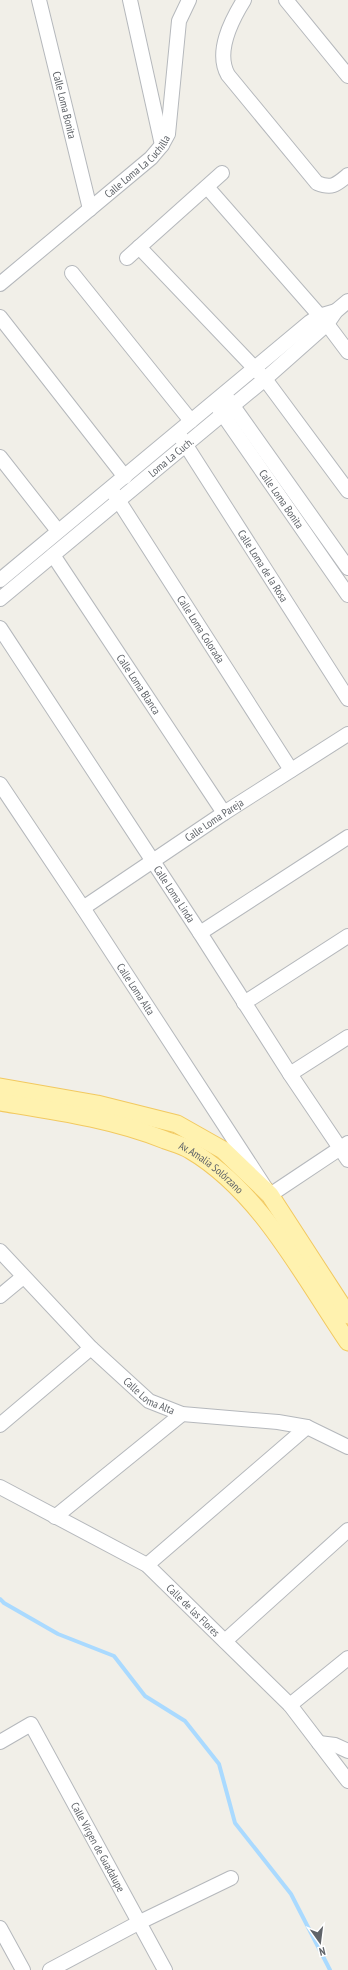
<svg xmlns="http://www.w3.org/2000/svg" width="348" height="1970" font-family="'PT Sans Narrow',sans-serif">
<rect width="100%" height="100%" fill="#f1efe8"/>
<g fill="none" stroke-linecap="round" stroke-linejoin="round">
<!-- stream -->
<path stroke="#aadaff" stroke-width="4" d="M 0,1599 L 4,1603 L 58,1634 L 114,1656 L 145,1696 L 185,1721 L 219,1764 L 235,1823 L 291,1894 L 330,1970"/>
<defs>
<g id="minor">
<path id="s1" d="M 39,0 L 90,209"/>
<path d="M 130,0 L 162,145"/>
<path d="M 244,0 C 231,21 215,52 228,75 L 317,183 C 332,189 336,185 348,175"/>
<path d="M 286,0 L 348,76"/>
<path d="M 207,187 L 327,324 L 348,352"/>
<path d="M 139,247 L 265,379 L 348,491"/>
<path d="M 127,258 L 222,173"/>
<path d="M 72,273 L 191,421"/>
<path id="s2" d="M 0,284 L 151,158 L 162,145 L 168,134 L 179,21 L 189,0"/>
<path d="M 0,317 L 125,477"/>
<path d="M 228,399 L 348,568"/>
<path id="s3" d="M 217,406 L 348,595"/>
<path id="s4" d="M 180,436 L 348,699"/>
<path d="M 0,457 L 58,531"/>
<path id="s5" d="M 113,492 L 291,770"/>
<path id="s6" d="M 53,555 L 224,813"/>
<path d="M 0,580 L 310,322 L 319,316 L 336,311"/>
<path id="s7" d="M 0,599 L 265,379 L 327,324 L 336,311 L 348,301"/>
<path id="s8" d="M 0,628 L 200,933 L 290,1074 L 348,1160"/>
<path id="s9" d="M 0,784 L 83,908 L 270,1195 L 348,1143"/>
<path id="s10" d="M 83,908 L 224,813 L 348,734"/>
<path d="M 200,933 L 348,837"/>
<path d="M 244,1003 L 348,936"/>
<path d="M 290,1074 L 348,1037"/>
<path id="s11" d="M 0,1251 L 91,1348 L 149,1401 L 182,1414 L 278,1422 L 307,1427 L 348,1447"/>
<path d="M 0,1296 L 23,1277"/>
<path d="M 0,1425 L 91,1348"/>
<path id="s12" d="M 0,1487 L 147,1565 L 290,1705 L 348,1781"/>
<path d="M 55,1517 L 182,1414"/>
<path d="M 147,1565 L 307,1427"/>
<path d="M 225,1641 L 348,1530"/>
<path d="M 290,1705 L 348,1658"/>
<path id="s13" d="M 0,1742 L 31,1724 L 165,1970"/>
<path d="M 319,1743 L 335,1745 L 348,1751"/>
<path d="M 0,1928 L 23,1970"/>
<path d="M 50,1970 L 140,1922 L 231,1878"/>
</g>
<g id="major">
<path d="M 0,1087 L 97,1104 L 177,1124 L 223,1150 L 270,1195 L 348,1315"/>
<path id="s14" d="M 0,1102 C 55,1111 113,1119 165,1140 C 173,1143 182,1145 190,1150 C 260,1191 303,1276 348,1342"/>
</g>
</defs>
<!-- minor casing -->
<use href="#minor" stroke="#b5b8bc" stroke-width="16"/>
<!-- major casing -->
<use href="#major" stroke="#f2c960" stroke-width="19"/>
<!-- minor -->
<use href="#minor" stroke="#fff" stroke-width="14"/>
<!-- major -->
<use href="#major" stroke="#fff2af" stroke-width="17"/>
</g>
<g text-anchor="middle" stroke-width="3" stroke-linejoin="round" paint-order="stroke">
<!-- street labels -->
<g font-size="11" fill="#5f6368" stroke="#fff">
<text dy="4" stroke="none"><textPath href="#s1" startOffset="108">Calle Loma Bonita</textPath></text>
<text dy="4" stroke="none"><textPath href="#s2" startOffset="181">Calle Loma La Cuchilla</textPath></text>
<text dy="4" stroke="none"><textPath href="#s7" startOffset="222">Loma La Cuch.</textPath></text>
<text dy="4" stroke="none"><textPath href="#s3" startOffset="113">Calle Loma Bonita</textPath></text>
<text dy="4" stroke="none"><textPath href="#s4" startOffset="154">Calle Loma de la Rosa</textPath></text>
<text dy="4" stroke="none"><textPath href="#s5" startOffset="163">Calle Loma Colorada</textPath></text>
<text dy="4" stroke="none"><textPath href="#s6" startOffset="155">Calle Loma Blanca</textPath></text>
<text dy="4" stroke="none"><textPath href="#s10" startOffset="158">Calle Loma Pareja</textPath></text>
<text dy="4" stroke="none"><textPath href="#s8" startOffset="318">Calle Loma Linda</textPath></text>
<text dy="4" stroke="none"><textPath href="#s9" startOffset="246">Calle Loma Alta</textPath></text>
<text dy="4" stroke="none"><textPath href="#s14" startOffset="224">Av. Amalia Solórzano</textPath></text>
<text dy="4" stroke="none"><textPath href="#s11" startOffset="209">Calle Loma Alta</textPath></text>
<text dy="4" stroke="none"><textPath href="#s12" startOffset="231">Calle de las Flores</textPath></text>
<text dy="4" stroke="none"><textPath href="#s13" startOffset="176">Calle Virgen de Guadalupe</textPath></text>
</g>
</g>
<!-- north arrow -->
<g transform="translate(320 1942) rotate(166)" stroke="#ffffff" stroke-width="3" paint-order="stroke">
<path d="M0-3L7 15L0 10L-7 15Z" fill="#5f6368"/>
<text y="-6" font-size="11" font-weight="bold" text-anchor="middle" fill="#5f6368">N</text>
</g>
</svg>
